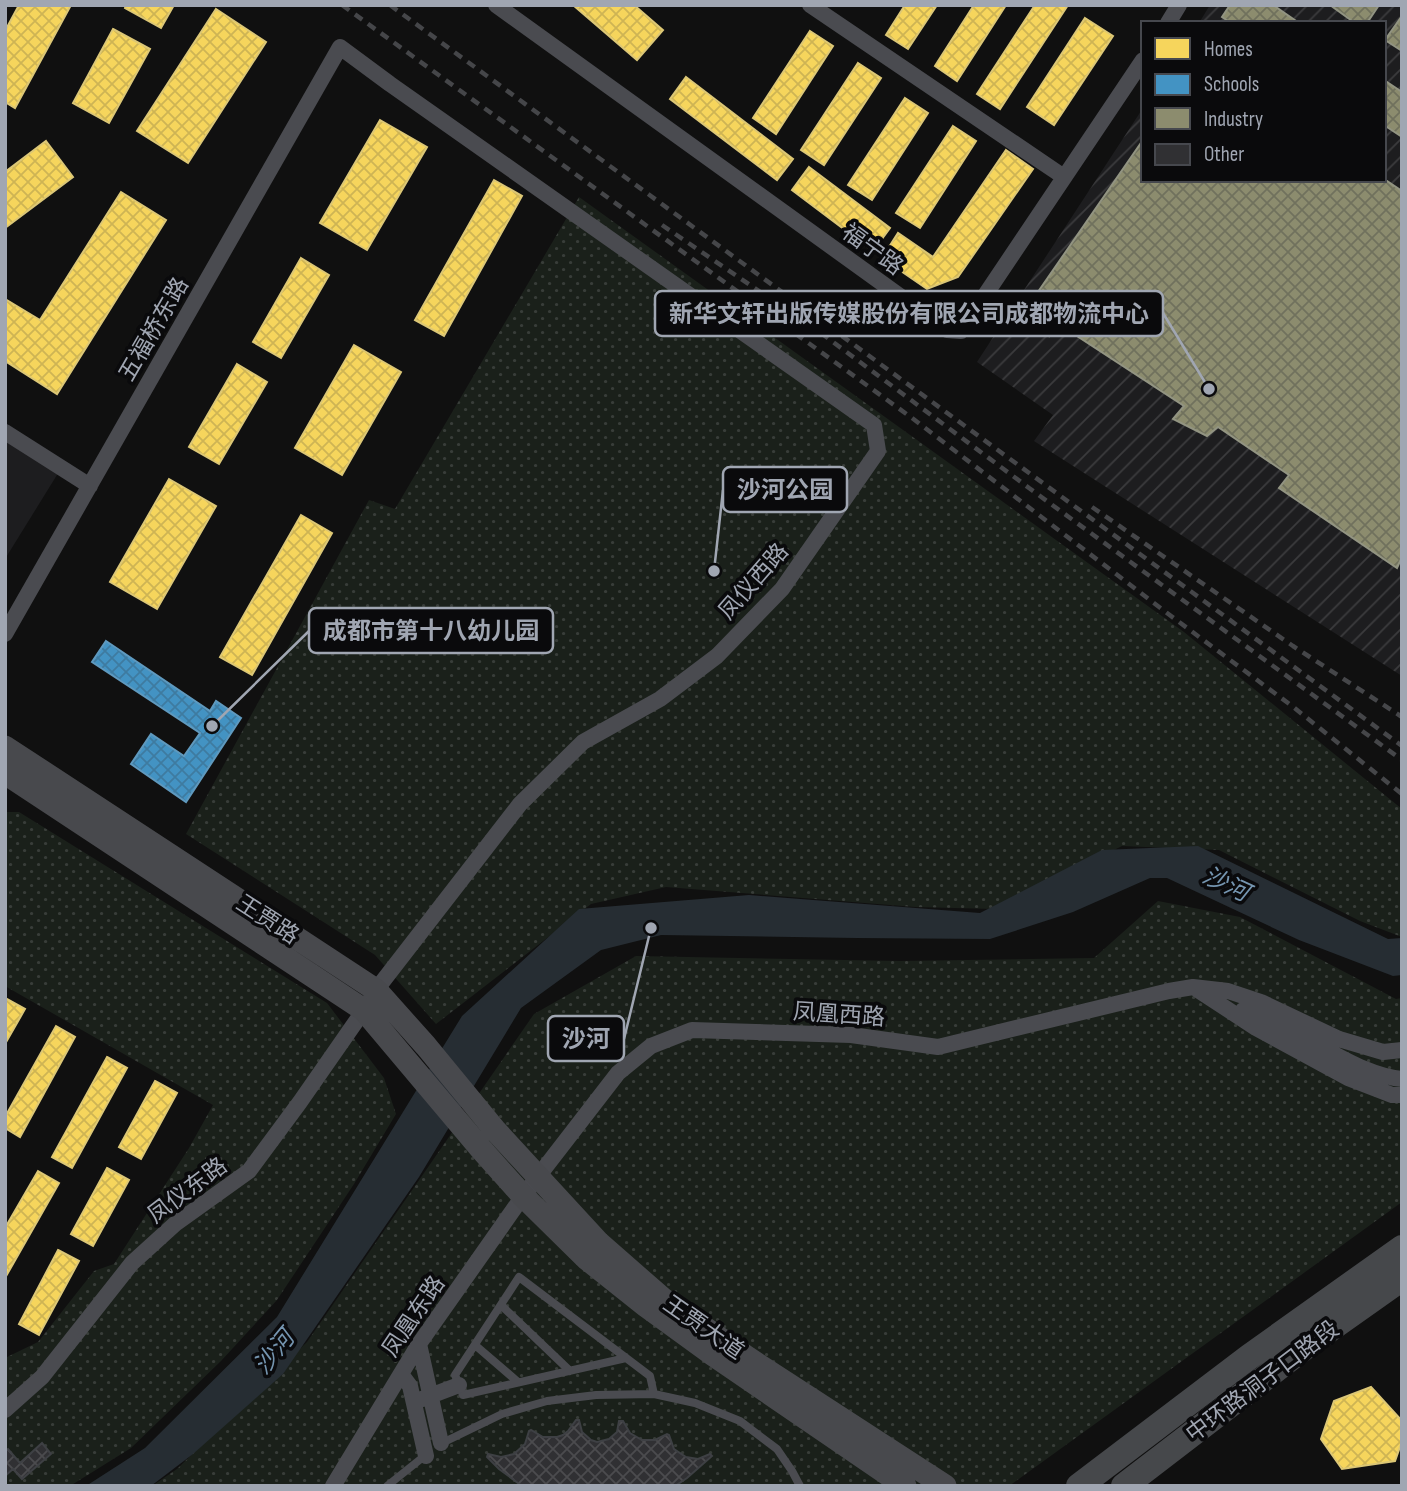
<svg xmlns="http://www.w3.org/2000/svg" width="1407" height="1491" font-family="'Sofia Sans Condensed','Noto Sans SC',sans-serif">
<defs>
<pattern id="industrial-furrows" width="10" height="10" patternUnits="userSpaceOnUse" patternTransform="scale(1.75)"><rect width="10" height="10" fill="#1d1d1f"/><path d="M-1 1l2-2M0 10L10 0M9 11l2-2" fill="none" stroke="#3b3b3d"/></pattern>
<pattern id="park-dots" width="8" height="8" patternUnits="userSpaceOnUse" patternTransform="scale(1.75)"><rect width="8" height="8" fill="#1a201a"/><path d="M2 2h.1M6 6h.1" fill="none" stroke="#383d39" stroke-width="1.8" stroke-linecap="round"/></pattern>
<pattern id="homes-cross-hatch" width="8" height="8" patternUnits="userSpaceOnUse" patternTransform="scale(1.75)"><rect width="8" height="8" fill="#f6d55c"/><path d="M0 0l8 8M0 8l8-8" fill="none" stroke="#ceb454"/></pattern>
<pattern id="schools-cross-hatch" width="8" height="8" patternUnits="userSpaceOnUse" patternTransform="scale(1.75)"><rect width="8" height="8" fill="#4393c3"/><path d="M0 0l8 8M0 8l8-8" fill="none" stroke="#3e7ba0"/></pattern>
<pattern id="industry-cross-hatch" width="8" height="8" patternUnits="userSpaceOnUse" patternTransform="scale(1.75)"><rect width="8" height="8" fill="#8c8c6e"/><path d="M0 0l8 8M0 8l8-8" fill="none" stroke="#70715d"/></pattern>
<pattern id="building-cross-hatch" width="8" height="8" patternUnits="userSpaceOnUse" patternTransform="scale(1.75)"><rect width="8" height="8" fill="#303033"/><path d="M0 0l8 8M0 8l8-8" fill="none" stroke="#4b4b4e"/></pattern>
</defs>
<rect width="100%" height="100%" fill="#101010"/>
<!-- built -->
<path fill="#1d1d1f" d="M 5,433 L 65,462 L 5,559 Z"/>
<!-- industrial -->
<path fill="url(#industrial-furrows)" d="M 1210,5 L 1402,5 L 1402,676 L 1034,441 L 1053,415 L 977,362 L 1143,108 L 1143,180 L 1384,180 L 1384,23 L 1199,23 Z"/>
<!-- park -->
<path fill="url(#park-dots)" d="M 579,197 L 1184,632 L 1402,809 L 1402,937 L 1360,921 L 1219,850 L 1122,846 L 995,909 L 915,907 L 666,887 L 591,904 L 436,1024 L 375,955 L 186,834 L 369,500 L 395,509 Z
M 5,812 L 19,812 L 327,1003 L 384,1078 L 396,1114 L 354,1184 L 277,1300 L 221,1361 L 131,1448 L 70,1486 L 5,1486 L 5,1358 L 38,1342 L 94,1271 L 114,1264 L 189,1148 L 213,1105 L 5,986 Z
M 1158,901 L 1240,917 L 1396,999 L 1402,998 L 1402,1202 L 1009,1486 L 152,1486 L 177,1469 L 307,1342 L 534,1014 L 636,956 L 900,961 L 1094,958 Z"/>
<!-- water -->
<path fill="#262d33" d="M 1198,846 L 1388,939 L 1402,938 L 1402,975 L 1393,976 L 1299,940 L 1167,878 L 1150,878 L 1073,912 L 990,939 L 856,938 L 661,935 L 601,950 L 521,1008 L 419,1177 L 283,1374 L 193,1454 L 151,1486 L 86,1486 L 145,1448 L 277,1317 L 462,1016 L 579,909 L 749,895 L 980,913 L 1102,850 Z"/>
<!-- homes -->
<path fill="url(#homes-cross-hatch)" stroke="#dcc776" stroke-width="2" d="M 19,5 L 71,5 L 15,108 L 5,102 L 5,31 Z
M 126,5 L 174,5 L 161,28 L 125,8 Z
M 573,5 L 634,5 L 663,30 L 637,60 Z
M 905,5 L 937,5 L 908,49 L 886,35 Z
M 974,5 L 1006,5 L 957,81 L 935,66 Z
M 1035,5 L 1068,5 L 1000,109 L 977,94 Z
M 216,9 L 266,42 L 188,163 L 137,131 Z
M 1085,18 L 1113,36 L 1054,125 L 1027,107 Z
M 113,29 L 150,49 L 109,123 L 73,103 Z
M 810,31 L 833,46 L 776,134 L 753,118 Z
M 858,63 L 881,78 L 824,165 L 801,150 Z
M 686,77 L 793,159 L 777,180 L 670,99 Z
M 905,98 L 928,113 L 872,200 L 848,185 Z
M 380,120 L 427,147 L 367,250 L 320,223 Z
M 953,126 L 976,141 L 920,228 L 896,213 Z
M 46,141 L 73,177 L 5,228 L 5,172 Z
M 1006,150 L 1033,169 L 958,277 L 927,289 L 882,258 L 898,233 L 933,257 Z
M 809,167 L 890,228 L 873,251 L 792,190 Z
M 494,180 L 522,196 L 444,336 L 415,320 Z
M 121,192 L 166,220 L 57,394 L 5,361 L 5,299 L 40,320 Z
M 301,258 L 329,275 L 281,358 L 253,342 Z
M 354,345 L 401,372 L 342,475 L 295,448 Z
M 237,364 L 267,382 L 219,464 L 189,447 Z
M 169,479 L 216,506 L 157,609 L 110,582 Z
M 301,515 L 332,533 L 252,675 L 220,657 Z
M 5,998 L 25,1009 L 5,1044 Z
M 56,1026 L 75,1037 L 20,1137 L 5,1128 L 5,1117 Z
M 107,1057 L 127,1068 L 72,1168 L 52,1157 Z
M 155,1081 L 177,1093 L 141,1159 L 119,1147 Z
M 107,1168 L 129,1180 L 93,1246 L 71,1234 Z
M 38,1171 L 59,1183 L 5,1278 L 5,1228 Z
M 58,1250 L 79,1261 L 39,1335 L 19,1324 Z
M 1371,1387 L 1402,1421 L 1402,1441 L 1395,1461 L 1342,1469 L 1321,1439 L 1334,1401 Z"/>
<!-- schools -->
<path fill="url(#schools-cross-hatch)" stroke="#5f99be" stroke-width="2" d="M 106,641 L 210,711 L 216,701 L 241,718 L 186,802 L 131,764 L 151,734 L 184,756 L 200,733 L 92,662 Z"/>
<!-- industry -->
<path fill="url(#industry-cross-hatch)" stroke="#929482" stroke-width="2" d="M 1230,5 L 1273,5 L 1299,23 L 1231,23 L 1222,17 Z
M 1330,5 L 1379,5 L 1367,23 L 1355,23 Z
M 1402,16 L 1402,51 L 1385,40 Z
M 1384,80 L 1402,92 L 1402,137 L 1384,125 Z
M 1143,140 L 1143,180 L 1384,179 L 1402,191 L 1402,557 L 1397,568 L 1279,488 L 1289,475 L 1218,427 L 1207,436 L 1173,419 L 1184,406 L 1057,323 L 1049,336 L 1020,318 Z"/>
<!-- building -->
<path fill="url(#building-cross-hatch)" stroke="#3e4044" stroke-width="2" d="M 576,1420 L 579,1420 L 582,1432 L 591,1440 L 597,1442 L 609,1439 L 617,1432 L 619,1421 L 623,1421 L 630,1433 L 642,1440 L 655,1440 L 667,1434 L 669,1435 L 674,1449 L 686,1457 L 698,1459 L 710,1454 L 712,1456 L 687,1478 L 675,1486 L 522,1486 L 499,1469 L 487,1457 L 488,1454 L 501,1457 L 514,1454 L 525,1444 L 529,1431 L 531,1430 L 543,1437 L 557,1437 L 563,1435 L 568,1431 Z
M 42,1443 L 51,1454 L 22,1479 L 13,1469 L 5,1476 L 5,1451 L 8,1449 L 20,1463 Z"/>
<g fill="none" stroke-linecap="round" stroke-linejoin="round">
<!-- lane -->
<path stroke="#4a4b50" stroke-width="8" d="M 501,1305 L 570,1371
M 475,1345 L 518,1382
M 626,1358 L 463,1395 L 455,1375 L 519,1277 L 650,1376 L 654,1394
M 440,1444 L 502,1414 L 547,1401 L 596,1395 L 654,1394 L 695,1403 L 740,1421 L 777,1449 L 792,1471 L 800,1486
M 387,1486 L 427,1454"/>
<!-- street -->
<path stroke="#4a4b50" stroke-width="16" d="M 496,5 L 947,330 L 961,331 L 1143,60
M 810,5 L 1064,177
M 1168,23 L 1179,5
M 5,432 L 90,486
M 5,634 L 340,47 L 390,84 L 874,425 L 878,451 L 782,589 L 717,656 L 660,699 L 583,742 L 520,804 L 376,990 L 364,1010 L 300,1102 L 249,1171 L 175,1224 L 132,1263 L 42,1377 L 5,1410
M 1198,990 L 1256,1028 L 1348,1078 L 1392,1095 L 1402,1095
M 1243,1010 C 1263,1019 1283,1027 1302,1037 C 1333,1052 1367,1076 1402,1079
M 419,1344 L 441,1443
M 401,1374 L 410,1386 L 426,1456
M 422,1399 L 459,1385
M 333,1486 L 419,1344 L 523,1196 L 618,1073 L 651,1046 L 692,1030 L 851,1035 L 938,1047 L 1169,991 L 1193,987 L 1228,991 L 1261,1002 L 1339,1039 L 1383,1052 L 1402,1050"/>
<!-- secondary -->
<path stroke="#48494d" stroke-width="23" d="M 5,747 L 376,990 L 426,1046 L 495,1130 L 599,1243 L 663,1299 L 748,1358 L 945,1486
M 5,773 L 364,1010 L 481,1149 L 523,1196 L 587,1259 L 646,1306 L 712,1354 L 905,1486"/>
<!-- primary -->
<path stroke="#46484b" stroke-width="26" d="M 1079,1486 L 1249,1357 L 1402,1248
M 1124,1486 L 1309,1344 L 1402,1278"/>
<!-- rail -->
<path stroke="#454649" stroke-width="4.5" stroke-dasharray="9 7" stroke-linecap="butt" d="M 342,5 L 912,418 L 1167,613 L 1292,706 L 1402,794
M 390,5 L 1402,746
M 662,225 L 825,336 L 1029,488 L 1402,760
M 1092,507 L 1293,646 L 1402,717"/>
</g>
<g text-anchor="middle" stroke-width="7" stroke-linejoin="round" paint-order="stroke">
<!-- street labels -->
<g font-size="23" fill="#a0a6b2" stroke="#0a0a0c">
<text transform="translate(873 249) rotate(36)" y="8">福宁路</text>
<text transform="translate(153 329) rotate(-60)" y="8">五福桥东路</text>
<text transform="translate(753 581) rotate(-49)" y="8">凤仪西路</text>
<text transform="translate(268 919) rotate(33)" y="8">王贾路</text>
<text transform="translate(839 1014) rotate(4)" y="8">凤凰西路</text>
<text transform="translate(187 1190) rotate(-37)" y="8">凤仪东路</text>
<text transform="translate(413 1316) rotate(-56)" y="8">凤凰东路</text>
<text transform="translate(704 1327) rotate(35)" y="8">王贾大道</text>
<text transform="translate(1262 1381) rotate(-37)" y="8">中环路洞子口路段</text>
</g>
<!-- water labels -->
<g font-size="24" font-style="italic" fill="#7595b0" stroke="#0a0a0c">
<text transform="translate(1226 884) rotate(25)" y="8">沙河</text>
<text transform="translate(274 1352) rotate(-51)" y="8">沙河</text>
</g>
</g>
<!-- callouts -->
<path fill="none" stroke="#a0a6b2" stroke-width="2.5" d="M1209 389L1163 313M714 571L723 490M212 726L309 631M651 928L624 1039"/>
<g fill="#a0a6b2" stroke="#0a0a0c" stroke-width="2.5">
<circle cx="1209" cy="389" r="7"/>
<circle cx="714" cy="571" r="7"/>
<circle cx="212" cy="726" r="7"/>
<circle cx="651" cy="928" r="7"/>
</g>
<g fill="#0a0a0c" stroke="#a0a6b2" stroke-width="2.5">
<rect x="655" y="291" width="508" height="45" rx="7"/>
<rect x="723" y="467" width="124" height="45" rx="7"/>
<rect x="309" y="608" width="244" height="45" rx="7"/>
<rect x="548" y="1016" width="76" height="45" rx="7"/>
</g>
<g font-size="24" text-anchor="middle" font-weight="bold" fill="#a0a6b2">
<text x="909" y="322">新华文轩出版传媒股份有限公司成都物流中心</text>
<text x="785" y="498">沙河公园</text>
<text x="431" y="639">成都市第十八幼儿园</text>
<text x="586" y="1047">沙河</text>
</g>
<!-- border -->
<rect width="1407" height="1491" fill="none" stroke="#a0a6b2" stroke-width="14"/>
<!-- legend -->
<rect x="1141" y="21" width="245" height="161" fill="#0a0a0c" stroke="#46484e" stroke-width="2"/>
<rect x="1155" y="38" width="35" height="21" fill="#f6d55c" stroke="#46484e" stroke-width="2"/>
<text x="1204" y="56" font-size="21" fill="#a0a6b2">Homes</text>
<rect x="1155" y="74" width="35" height="21" fill="#4393c3" stroke="#46484e" stroke-width="2"/>
<text x="1204" y="91" font-size="21" fill="#a0a6b2">Schools</text>
<rect x="1155" y="108" width="35" height="21" fill="#8c8c6e" stroke="#46484e" stroke-width="2"/>
<text x="1204" y="126" font-size="21" fill="#a0a6b2">Industry</text>
<rect x="1155" y="144" width="35" height="21" fill="#303033" stroke="#46484e" stroke-width="2"/>
<text x="1204" y="161" font-size="21" fill="#a0a6b2">Other</text>
</svg>
